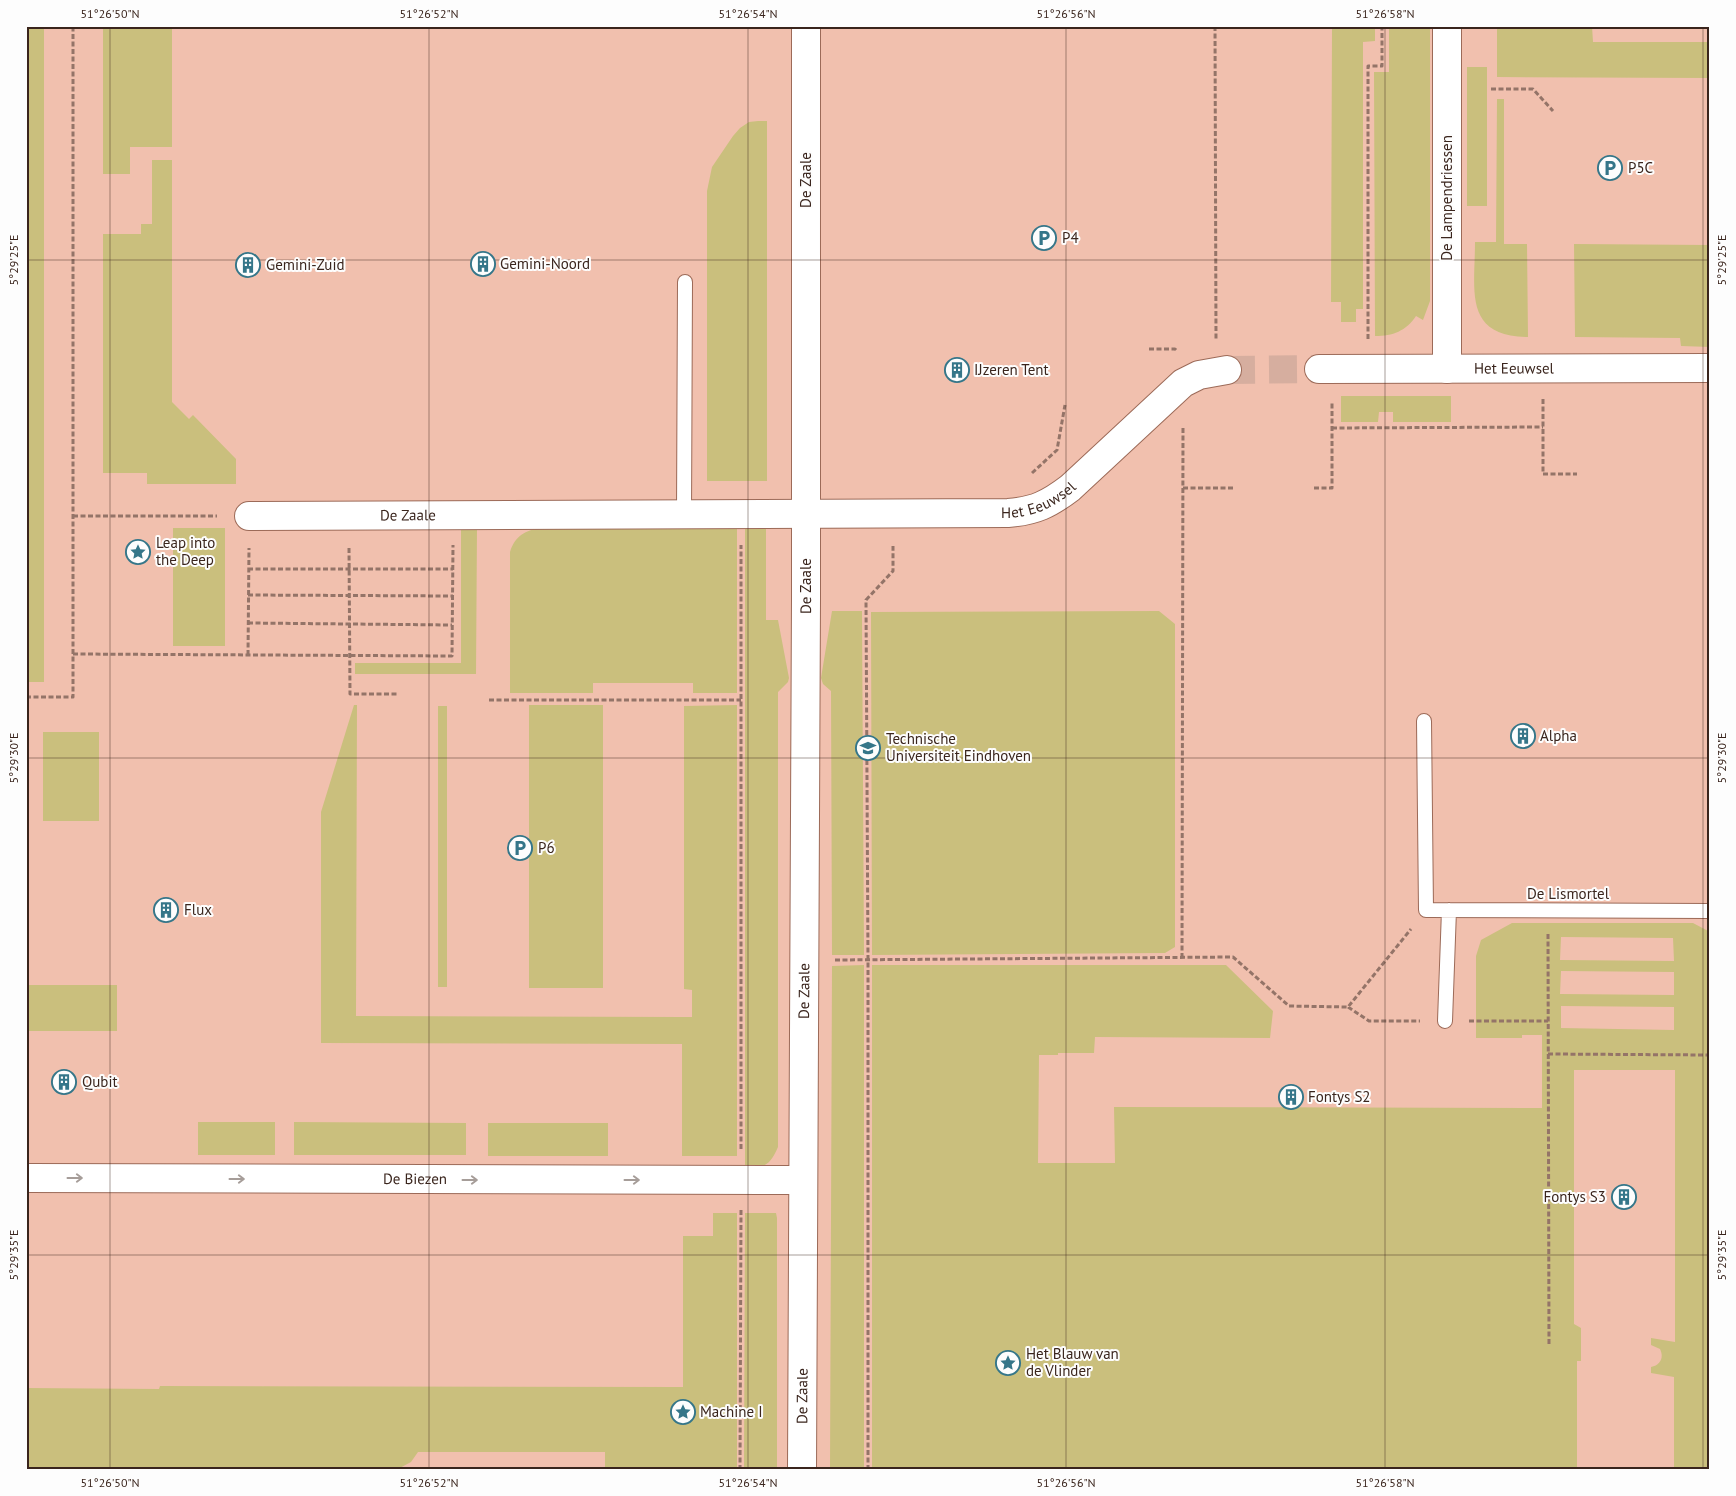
<svg xmlns="http://www.w3.org/2000/svg" width="1736" height="1496" font-family="'PT Sans',sans-serif">
<rect width="100%" height="100%" fill="#fdd0c0"/>
<!-- built -->
<path fill="#f1c0ae" d="M 26,26 L 1710,26 L 1710,1470 L 26,1470 Z"/>
<!-- green -->
<path fill="#cabf7d" fill-rule="evenodd" d="M 26,26 L 44,26 L 44,682 L 26,682 Z
M 103,26 L 172,26 L 172,147 L 130,147 L 130,174 L 103,174 Z
M 1332,26 L 1375,26 L 1375,41 L 1363,42 L 1363,309 L 1356,309 L 1356,322 L 1341,322 L 1341,302 L 1331,302 Z
M 1389,26 L 1430,26 L 1430,301 L 1423,320 L 1416,316 C 1406,331 1393,336 1375,336 L 1374,72 L 1389,72 Z
M 1497,26 L 1592,26 L 1593,42 L 1710,42 L 1710,78 L 1497,77 Z
M 1467,67 L 1487,67 L 1487,206 L 1467,206 Z
M 1497,99 L 1504,99 L 1504,244 L 1527,244 L 1528,337 C 1463,336 1475,291 1475,242 L 1496,242 Z
M 758,121 L 767,121 L 767,481 L 707,481 L 707,191 L 712,167 L 733,136 L 740,128 L 749,122 Z
M 152,160 L 172,160 L 172,402 L 189,419 L 193,415 L 236,459 L 236,484 L 147,484 L 147,473 L 103,473 L 103,234 L 141,234 L 141,224 L 152,224 Z
M 1574,244 L 1710,245 L 1710,347 L 1681,346 L 1680,338 L 1575,337 Z
M 1341,396 L 1451,396 L 1451,422 L 1393,422 L 1393,412 L 1379,412 L 1378,422 L 1341,422 Z
M 173,528 L 225,528 L 225,646 L 173,646 Z
M 461,528 L 477,528 L 476,674 L 355,674 L 355,663 L 461,663 Z
M 542,528 L 737,528 L 737,693 L 693,693 L 693,683 L 593,683 L 593,693 L 510,693 L 510,552 C 515,536 525,530 542,528 Z
M 745,528 L 766,528 L 766,620 L 778,620 L 789,678 L 788,682 L 778,692 L 778,1147 C 770,1166 764,1167 745,1171 Z
M 832,611 L 862,611 L 864,955 L 832,955 L 831,691 L 823,684 L 821,678 Z
M 1159,611 L 1175,624 L 1175,947 L 1165,953 L 872,955 L 871,612 Z
M 354,705 L 357,705 L 356,1016 L 684,1017 L 692,1017 L 692,990 L 684,989 L 684,706 L 737,705 L 737,1156 L 682,1156 L 682,1044 L 321,1043 L 321,812 Z
M 603,705 L 603,988 L 529,988 L 529,705 Z
M 438,706 L 447,706 L 447,987 L 438,987 Z
M 43,732 L 99,732 L 99,821 L 43,821 Z
M 1512,923 L 1693,923 L 1710,932 L 1710,1470 L 1674,1470 L 1674,1377 L 1651,1373 L 1651,1367 C 1661,1365 1664,1357 1660,1349 L 1651,1345 L 1651,1338 L 1675,1342 L 1675,1070 L 1574,1070 L 1574,1324 L 1581,1328 L 1581,1361 L 1577,1361 L 1577,1470 L 872,1470 L 872,965 L 1226,965 L 1273,1011 L 1270,1038 L 1095,1037 L 1094,1053 L 1058,1053 L 1058,1055 L 1039,1055 L 1038,1163 L 1115,1163 L 1114,1107 L 1542,1108 L 1542,1035 L 1522,1035 L 1522,1038 L 1476,1038 L 1476,956 L 1481,940 ZM 1561,937 L 1673,938 L 1674,961 L 1560,960 ZM 1561,971 L 1674,972 L 1674,995 L 1560,994 ZM 1561,1006 L 1674,1007 L 1674,1030 L 1561,1028 Z
M 864,965 L 864,1470 L 830,1470 L 832,966 Z
M 26,985 L 117,985 L 117,1031 L 26,1031 Z
M 198,1122 L 275,1122 L 275,1155 L 198,1155 Z
M 294,1122 L 466,1123 L 466,1155 L 294,1155 Z
M 488,1123 L 608,1123 L 608,1156 L 488,1156 Z
M 713,1213 L 737,1213 L 737,1470 L 605,1470 L 605,1452 L 418,1452 L 411,1462 L 396,1470 L 26,1470 L 26,1388 L 159,1389 L 160,1386 L 683,1387 L 683,1236 L 713,1236 Z
M 745,1213 L 776,1213 L 777,1218 L 777,1470 L 744,1470 Z"/>
<g fill="none" stroke-linecap="round" stroke-linejoin="round">
<!-- street-tunnel -->
<path stroke="#d6ae9f" stroke-width="28" stroke-dasharray="28 14" stroke-linecap="butt" d="M 1227,370 L 1319,369"/>
<defs>
<path id="lane" d="M 684,514 L 685,282
M 1424,721 L 1426,910 L 1710,911
M 1445,1021 L 1449,910"/>
<g id="street">
<path id="s1" d="M 1319,369 L 1710,368"/>
<path d="M 1447,369 L 1447,26"/>
<path id="s2" d="M 249,516 L 1008,513 C 1035,511 1049,504 1070,488 L 1183,383 L 1199,375 L 1227,370"/>
<path id="s3" d="M 26,1178 L 803,1180"/>
<path id="s4" d="M 802,1470 L 806,599 L 806,26"/>
</g>
</defs>
<!-- lane casing -->
<use href="#lane" stroke="#9c6a58" stroke-width="16"/>
<!-- street casing -->
<use href="#street" stroke="#9c6a58" stroke-width="30"/>
<!-- path -->
<path stroke="#947468" stroke-width="3" stroke-dasharray="5 2.5" stroke-linecap="butt" d="M 1215,26 L 1216,340
M 1491,89 L 1533,89 L 1553,111
M 1368,339 L 1368,66 L 1382,66 L 1382,26
M 1149,349 L 1175,349 L 1177,351
M 1543,399 L 1543,474 L 1577,474
M 1332,428 L 1543,427
M 1032,473 L 1057,450 L 1065,405
M 1183,488 L 1233,488
M 1314,488 L 1332,488 L 1332,401
M 73,516 L 217,516
M 349,548 L 350,694 L 399,694
M 248,569 L 453,569
M 248,595 L 453,596
M 248,623 L 452,625
M 73,654 L 452,656 L 453,545
M 248,655 L 249,548
M 26,697 L 73,697 L 73,26
M 489,700 L 741,700
M 1548,934 L 1549,1346
M 1182,958 L 1183,427
M 835,960 L 1233,957 L 1289,1006 L 1348,1007 L 1411,929
M 1348,1007 L 1369,1021 L 1420,1021
M 1469,1021 L 1548,1021
M 1548,1054 L 1710,1055
M 741,1149 L 741,545
M 740,1470 L 741,1210
M 868,1470 L 868,960 L 866,600 L 893,571 L 893,546"/>
<!-- lane -->
<use href="#lane" stroke="#fff" stroke-width="14"/>
<!-- street -->
<use href="#street" stroke="#fff" stroke-width="28"/>
</g>
<!-- one-way arrows -->
<defs><path id="oneway-shaft" d="M-6 0H5M1.5-3L5.5 0L1.5 3" fill="none" stroke-width="1.6" stroke-linecap="round" stroke-linejoin="round" transform="scale(1.25)"/></defs>
<g stroke="#a69d99">
<use href="#oneway-shaft" transform="translate(75 1178)"/>
<use href="#oneway-shaft" transform="translate(237 1179)"/>
<use href="#oneway-shaft" transform="translate(470 1180)"/>
<use href="#oneway-shaft" transform="translate(632 1180)"/>
</g>
<!-- ticks -->
<path fill="none" stroke="#3a251d" stroke-width="1" stroke-opacity="0.45" d="M 110,26 L 110,1470M 429,26 L 429,1470M 748,26 L 748,1470M 1066,26 L 1066,1470M 1385,26 L 1385,1470M 1703,26 L 1703,1470M 26,260 L 1710,260M 26,758 L 1710,758M 26,1255 L 1710,1255"/>
<!-- icons -->
<defs>
<symbol id="parking-ring" viewBox="-11 -11 22 22"><circle r="9.5" fill="#fdfdfd" stroke="#357689" stroke-width="1.5"/><path d="M-3.5-5.5H1a3.5 3.5 0 0 1 0 7H-1V5.5H-3.5ZM-1-3.4V-.6H.8a1.4 1.4 0 0 0 0-2.8Z" fill="#357689"/></symbol>
<symbol id="building-ring" viewBox="-11 -11 22 22"><circle r="9.5" fill="#fdfdfd" stroke="#357689" stroke-width="1.5"/><path d="M-4-6H4V6H1V3H-1V6H-4ZM-2.5-4.3h1.7v1.8h-1.7ZM.8-4.3h1.7v1.8H.8ZM-2.5-1h1.7V.8h-1.7ZM.8-1h1.7V.8H.8Z" fill="#357689"/></symbol>
<symbol id="sight-ring" viewBox="-11 -11 22 22"><circle r="9.5" fill="#fdfdfd" stroke="#357689" stroke-width="1.5"/><path d="M0-6L1.8-2.2L6-1.7L2.9 1.2L3.7 5.4L0 3.3L-3.7 5.4L-2.9 1.2L-6-1.7L-1.8-2.2Z" fill="#357689"/></symbol>
<symbol id="university-ring" viewBox="-11 -11 22 22"><circle r="9.5" fill="#fdfdfd" stroke="#357689" stroke-width="1.5"/><path d="M0-5L7-2L0 1L-7-2ZM-4 1L0 2.5L4 1V4Q0 6-4 4Z" fill="#357689"/></symbol>
</defs>
<g fill-rule="evenodd">
<use href="#parking-ring" x="1596" y="154" width="28" height="28"/>
<use href="#parking-ring" x="1030" y="224" width="28" height="28"/>
<use href="#building-ring" x="469" y="250" width="28" height="28"/>
<use href="#building-ring" x="234" y="251" width="28" height="28"/>
<use href="#building-ring" x="943" y="356" width="28" height="28"/>
<use href="#sight-ring" x="124" y="538" width="28" height="28"/>
<use href="#building-ring" x="1509" y="722" width="28" height="28"/>
<use href="#university-ring" x="854" y="734" width="28" height="28"/>
<use href="#parking-ring" x="506" y="834" width="28" height="28"/>
<use href="#building-ring" x="152" y="896" width="28" height="28"/>
<use href="#building-ring" x="50" y="1068" width="28" height="28"/>
<use href="#building-ring" x="1277" y="1083" width="28" height="28"/>
<use href="#building-ring" x="1610" y="1183" width="28" height="28"/>
<use href="#sight-ring" x="994" y="1349" width="28" height="28"/>
<use href="#sight-ring" x="669" y="1398" width="28" height="28"/>
</g>
<g text-anchor="middle" stroke-width="4" stroke-linejoin="round" paint-order="stroke">
<!-- poi labels -->
<g font-size="15" fill="#3a251d" stroke="#fdfdfd" text-anchor="start">
<text x="1628" y="173">P5C</text>
<text x="1062" y="243">P4</text>
<text x="500" y="269">Gemini-Noord</text>
<text x="266" y="270">Gemini-Zuid</text>
<text x="974" y="375">IJzeren Tent</text>
<text x="156" y="548">Leap into<tspan x="156" dy="17">the Deep</tspan></text>
<text x="1540" y="741">Alpha</text>
<text x="886" y="744">Technische<tspan x="886" dy="17">Universiteit Eindhoven</tspan></text>
<text x="538" y="853">P6</text>
<text x="184" y="915">Flux</text>
<text x="82" y="1087">Qubit</text>
<text x="1308" y="1102">Fontys S2</text>
<text x="1606" y="1202" text-anchor="end">Fontys S3</text>
<text x="1026" y="1359">Het Blauw van<tspan x="1026" dy="17">de Vlinder</tspan></text>
<text x="700" y="1417">Machine I</text>
</g>
<!-- street labels -->
<g font-size="15" fill="#3a251d" stroke="#fdfdfd">
<text transform="translate(806 180) rotate(-90)" y="5">De Zaale</text>
<text transform="translate(1447 198) rotate(-90)" y="5">De Lampendriessen</text>
<text dy="5" stroke="none"><textPath href="#s1" startOffset="195">Het Eeuwsel</textPath></text>
<text dy="5" stroke="none"><textPath href="#s2" startOffset="792">Het Eeuwsel</textPath></text>
<text dy="5" stroke="none"><textPath href="#s2" startOffset="159">De Zaale</textPath></text>
<text dy="5" stroke="none"><textPath href="#s4" startOffset="884">De Zaale</textPath></text>
<text x="1568" y="899">De Lismortel</text>
<text dy="5" stroke="none"><textPath href="#s4" startOffset="479">De Zaale</textPath></text>
<text dy="5" stroke="none"><textPath href="#s3" startOffset="389">De Biezen</textPath></text>
<text dy="5" stroke="none"><textPath href="#s4" startOffset="74">De Zaale</textPath></text>
</g>
</g>
<!-- border -->
<rect width="1736" height="1496" fill="none" stroke="#fdfdfd" stroke-width="55"/>
<rect x="28" y="28" width="1680" height="1440" fill="none" stroke="#3a251d" stroke-width="2"/>
<g font-size="12" text-anchor="middle" fill="#3a251d">
<text x="110" y="18">51°26'50"N</text>
<text x="429" y="18">51°26'52"N</text>
<text x="748" y="18">51°26'54"N</text>
<text x="1066" y="18">51°26'56"N</text>
<text x="1385" y="18">51°26'58"N</text>
<text transform="translate(1722 260) rotate(-90)" y="4">5°29'25"E</text>
<text transform="translate(14 260) rotate(-90)" y="4">5°29'25"E</text>
<text transform="translate(1722 758) rotate(-90)" y="4">5°29'30"E</text>
<text transform="translate(14 758) rotate(-90)" y="4">5°29'30"E</text>
<text transform="translate(1722 1255) rotate(-90)" y="4">5°29'35"E</text>
<text transform="translate(14 1255) rotate(-90)" y="4">5°29'35"E</text>
<text x="110" y="1487">51°26'50"N</text>
<text x="429" y="1487">51°26'52"N</text>
<text x="748" y="1487">51°26'54"N</text>
<text x="1066" y="1487">51°26'56"N</text>
<text x="1385" y="1487">51°26'58"N</text>
</g>
</svg>
